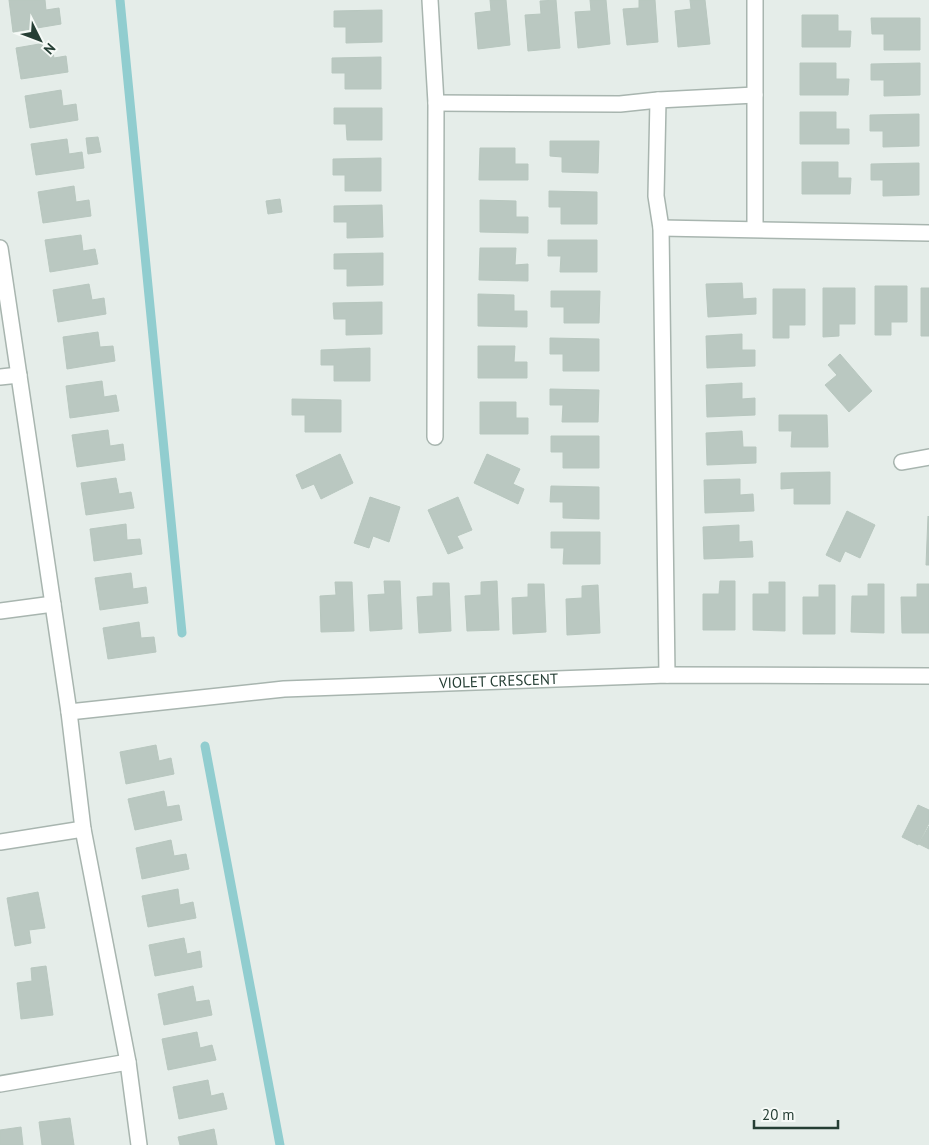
<svg xmlns="http://www.w3.org/2000/svg" width="929" height="1145" font-family="'PT Sans',sans-serif">
<rect width="100%" height="100%" fill="#e5ede9"/>
<g fill="none" stroke-linecap="round" stroke-linejoin="round">
<!-- stream -->
<path stroke="#91cdcf" stroke-width="9" d="M 120,0 L 182,633
M 205,746 L 280,1145"/>
</g>
<!-- building -->
<path fill="#bac8c1" stroke="#b8c7bf" d="M 9,0 L 45,0 L 46,10 L 59,8 L 61,24 L 13,32 Z
M 490,0 L 506,0 L 510,45 L 478,49 L 475,13 L 491,11 Z
M 556,0 L 560,48 L 528,51 L 525,15 L 541,14 L 540,1 Z
M 590,0 L 606,0 L 610,44 L 578,48 L 575,12 L 591,11 Z
M 639,0 L 655,0 L 658,42 L 627,45 L 623,9 L 639,8 Z
M 690,0 L 705,0 L 710,44 L 678,47 L 675,11 L 691,9 Z
M 382,10 L 382,42 L 346,43 L 346,27 L 334,27 L 334,11 Z
M 802,15 L 838,15 L 838,31 L 851,31 L 850,47 L 802,47 Z
M 871,18 L 920,18 L 920,50 L 884,50 L 884,34 L 872,34 Z
M 51,42 L 54,58 L 66,56 L 68,72 L 21,79 L 16,48 Z
M 381,57 L 381,89 L 345,89 L 345,73 L 332,73 L 332,58 Z
M 800,63 L 836,63 L 836,79 L 849,79 L 848,95 L 800,95 Z
M 920,63 L 920,95 L 884,96 L 884,80 L 871,80 L 871,64 Z
M 61,90 L 63,106 L 76,104 L 78,120 L 30,128 L 25,96 Z
M 334,108 L 382,108 L 382,140 L 347,140 L 346,124 L 334,124 Z
M 800,112 L 836,112 L 836,129 L 849,129 L 849,144 L 800,144 Z
M 919,114 L 919,146 L 883,147 L 883,131 L 870,131 L 870,115 Z
M 98,137 L 101,152 L 88,154 L 86,138 Z
M 67,139 L 69,154 L 82,152 L 84,168 L 36,175 L 31,144 Z
M 550,141 L 599,141 L 598,173 L 562,172 L 562,157 L 550,156 Z
M 480,148 L 515,148 L 515,164 L 528,164 L 528,180 L 479,180 Z
M 381,158 L 381,191 L 345,191 L 345,175 L 333,175 L 333,159 Z
M 802,162 L 838,162 L 838,178 L 851,178 L 850,194 L 802,194 Z
M 919,163 L 919,195 L 883,196 L 883,180 L 871,180 L 871,164 Z
M 74,186 L 76,202 L 89,200 L 91,216 L 43,223 L 38,192 Z
M 549,191 L 597,192 L 597,224 L 561,224 L 561,207 L 549,207 Z
M 280,199 L 282,212 L 268,214 L 266,201 Z
M 480,200 L 516,201 L 516,217 L 528,217 L 528,233 L 480,232 Z
M 382,205 L 383,237 L 347,238 L 347,222 L 334,222 L 334,206 Z
M 81,235 L 83,251 L 95,249 L 98,264 L 50,272 L 45,240 Z
M 548,240 L 597,240 L 597,272 L 560,272 L 561,256 L 548,256 Z
M 480,248 L 516,248 L 515,265 L 528,264 L 528,281 L 479,280 Z
M 383,253 L 383,285 L 347,286 L 347,269 L 334,269 L 334,254 Z
M 742,283 L 743,299 L 756,298 L 756,314 L 708,317 L 706,284 Z
M 89,284 L 92,300 L 104,298 L 106,314 L 58,322 L 53,290 Z
M 875,286 L 907,286 L 907,322 L 891,322 L 891,335 L 875,335 Z
M 823,288 L 855,288 L 855,324 L 839,324 L 839,336 L 823,337 Z
M 921,288 L 929,288 L 929,336 L 921,336 Z
M 773,289 L 805,289 L 805,325 L 789,325 L 789,338 L 773,338 Z
M 551,291 L 600,291 L 599,323 L 564,323 L 564,307 L 551,307 Z
M 478,294 L 514,295 L 514,311 L 527,311 L 527,327 L 478,326 Z
M 382,302 L 382,334 L 346,335 L 346,319 L 334,319 L 333,303 Z
M 98,332 L 100,347 L 113,346 L 115,361 L 67,369 L 63,337 Z
M 742,334 L 742,350 L 755,350 L 755,366 L 707,368 L 706,336 Z
M 550,338 L 599,339 L 599,371 L 563,371 L 563,354 L 550,354 Z
M 478,346 L 515,346 L 514,362 L 527,362 L 527,378 L 478,378 Z
M 370,348 L 370,381 L 334,381 L 334,365 L 321,365 L 321,350 Z
M 840,354 L 872,391 L 849,412 L 825,385 L 837,375 L 828,365 Z
M 102,381 L 104,397 L 116,395 L 119,411 L 70,418 L 66,386 Z
M 742,383 L 742,399 L 755,398 L 755,415 L 707,417 L 706,385 Z
M 550,389 L 599,390 L 598,422 L 562,422 L 563,405 L 550,405 Z
M 292,399 L 341,400 L 341,432 L 305,432 L 305,415 L 292,415 Z
M 480,402 L 516,402 L 516,418 L 528,418 L 528,434 L 480,434 Z
M 779,415 L 827,415 L 828,447 L 791,447 L 792,431 L 779,431 Z
M 108,430 L 110,446 L 123,444 L 125,460 L 77,467 L 72,435 Z
M 742,431 L 743,447 L 756,447 L 756,463 L 707,465 L 706,433 Z
M 551,436 L 599,436 L 599,468 L 563,468 L 563,452 L 551,452 Z
M 340,454 L 353,483 L 321,499 L 314,484 L 302,489 L 296,475 Z
M 487,454 L 520,469 L 513,484 L 524,489 L 518,504 L 474,483 Z
M 830,472 L 830,504 L 794,504 L 794,488 L 781,489 L 781,473 Z
M 116,478 L 119,494 L 131,492 L 134,508 L 86,515 L 81,483 Z
M 740,479 L 740,495 L 753,494 L 754,511 L 705,513 L 704,480 Z
M 551,486 L 599,487 L 599,519 L 563,518 L 563,502 L 550,502 Z
M 370,497 L 400,507 L 389,542 L 373,536 L 369,548 L 354,543 Z
M 458,497 L 472,530 L 457,536 L 463,548 L 448,554 L 428,510 Z
M 847,511 L 875,525 L 860,558 L 845,551 L 840,562 L 826,555 Z
M 928,516 L 929,517 L 929,565 L 926,565 Z
M 126,524 L 127,540 L 140,539 L 142,554 L 94,561 L 90,529 Z
M 739,525 L 739,542 L 752,541 L 753,557 L 704,559 L 703,527 Z
M 551,532 L 600,532 L 600,564 L 563,564 L 564,548 L 551,548 Z
M 131,573 L 133,589 L 146,587 L 148,603 L 100,610 L 95,578 Z
M 384,581 L 400,581 L 402,629 L 370,631 L 368,595 L 385,594 Z
M 497,581 L 499,630 L 467,631 L 465,596 L 481,595 L 481,582 Z
M 720,581 L 735,581 L 735,630 L 703,630 L 703,594 L 719,594 Z
M 335,582 L 352,582 L 354,631 L 321,632 L 320,596 L 336,595 Z
M 769,582 L 785,582 L 785,631 L 753,630 L 753,594 L 769,594 Z
M 433,583 L 449,583 L 451,631 L 419,633 L 417,597 L 433,596 Z
M 528,584 L 544,584 L 546,632 L 513,634 L 512,598 L 528,597 Z
M 868,584 L 884,584 L 884,633 L 851,632 L 852,596 L 868,596 Z
M 917,584 L 929,584 L 929,633 L 902,633 L 901,597 L 917,597 Z
M 598,585 L 600,633 L 567,635 L 566,599 L 582,598 L 582,586 Z
M 819,585 L 835,585 L 835,634 L 803,634 L 803,597 L 819,597 Z
M 139,622 L 141,638 L 154,637 L 156,652 L 108,659 L 103,628 Z
M 156,745 L 159,761 L 171,758 L 174,774 L 126,784 L 120,752 Z
M 164,791 L 167,807 L 179,805 L 182,820 L 135,830 L 128,799 Z
M 918,805 L 929,810 L 929,823 L 918,845 L 902,837 Z
M 929,826 L 929,849 L 919,844 Z
M 171,840 L 174,856 L 186,854 L 189,869 L 142,879 L 136,848 Z
M 178,889 L 180,905 L 193,902 L 196,918 L 148,927 L 142,896 Z
M 38,892 L 45,928 L 29,930 L 31,943 L 15,946 L 7,898 Z
M 184,938 L 187,954 L 200,951 L 202,967 L 155,976 L 149,945 Z
M 46,966 L 53,1015 L 21,1019 L 17,983 L 32,981 L 31,968 Z
M 193,986 L 196,1002 L 209,1000 L 212,1015 L 164,1025 L 158,994 Z
M 197,1032 L 200,1048 L 212,1045 L 216,1060 L 168,1070 L 162,1039 Z
M 208,1080 L 211,1096 L 223,1093 L 227,1109 L 179,1119 L 173,1087 Z
M 70,1118 L 74,1145 L 42,1145 L 39,1122 Z
M 21,1127 L 23,1145 L 0,1145 L 0,1130 Z
M 214,1129 L 217,1145 L 180,1145 L 178,1137 Z"/>
<g fill="none" stroke-linecap="round" stroke-linejoin="round">
<defs>
<g id="minor">
<path d="M 430,0 L 436,103 L 435,437"/>
<path d="M 755,0 L 755,229"/>
<path d="M 658,100 L 656,196 L 661,228 L 667,675"/>
<path d="M 436,103 L 620,104 L 658,100 L 755,95"/>
<path d="M 661,228 L 929,233"/>
<path d="M 0,248 L 69,712 L 83,829 L 128,1062 L 139,1145"/>
<path d="M 0,377 L 19,375"/>
<path d="M 902,462 L 929,457"/>
<path d="M 0,611 L 53,604"/>
<path id="s1" d="M 69,712 L 284,689 L 667,675 L 929,676"/>
<path d="M 0,842 L 83,829"/>
<path d="M 0,1084 L 128,1062"/>
</g>
</defs>
<!-- minor casing -->
<use href="#minor" stroke="#a8b5af" stroke-width="18"/>
<!-- minor -->
<use href="#minor" stroke="#fff" stroke-width="15"/>
</g>
<g text-anchor="middle" stroke-width="4.5" stroke-linejoin="round" paint-order="stroke">
<!-- street labels -->
<g font-size="15" fill="#253e34" stroke="#f6faf7">
<text dy="5" stroke="none"><textPath href="#s1" startOffset="431">VIOLET CRESCENT</textPath></text>
</g>
</g>
<!-- north arrow -->
<g transform="translate(40 40) rotate(132)" stroke="#f6faf7" stroke-width="4" paint-order="stroke">
<path d="M0-4L9 19L0 12L-9 19Z" fill="#253e34"/>
<text y="-8" font-size="14" font-weight="bold" text-anchor="middle" fill="#253e34">N</text>
</g>
<!-- scale -->
<path d="M754 1120v8h84v-8" fill="none" stroke="#253e34" stroke-width="2.5"/>
<text x="762" y="1120" font-size="15" fill="#253e34" stroke="#f6faf7" stroke-width="4" paint-order="stroke">20 m</text>
</svg>
